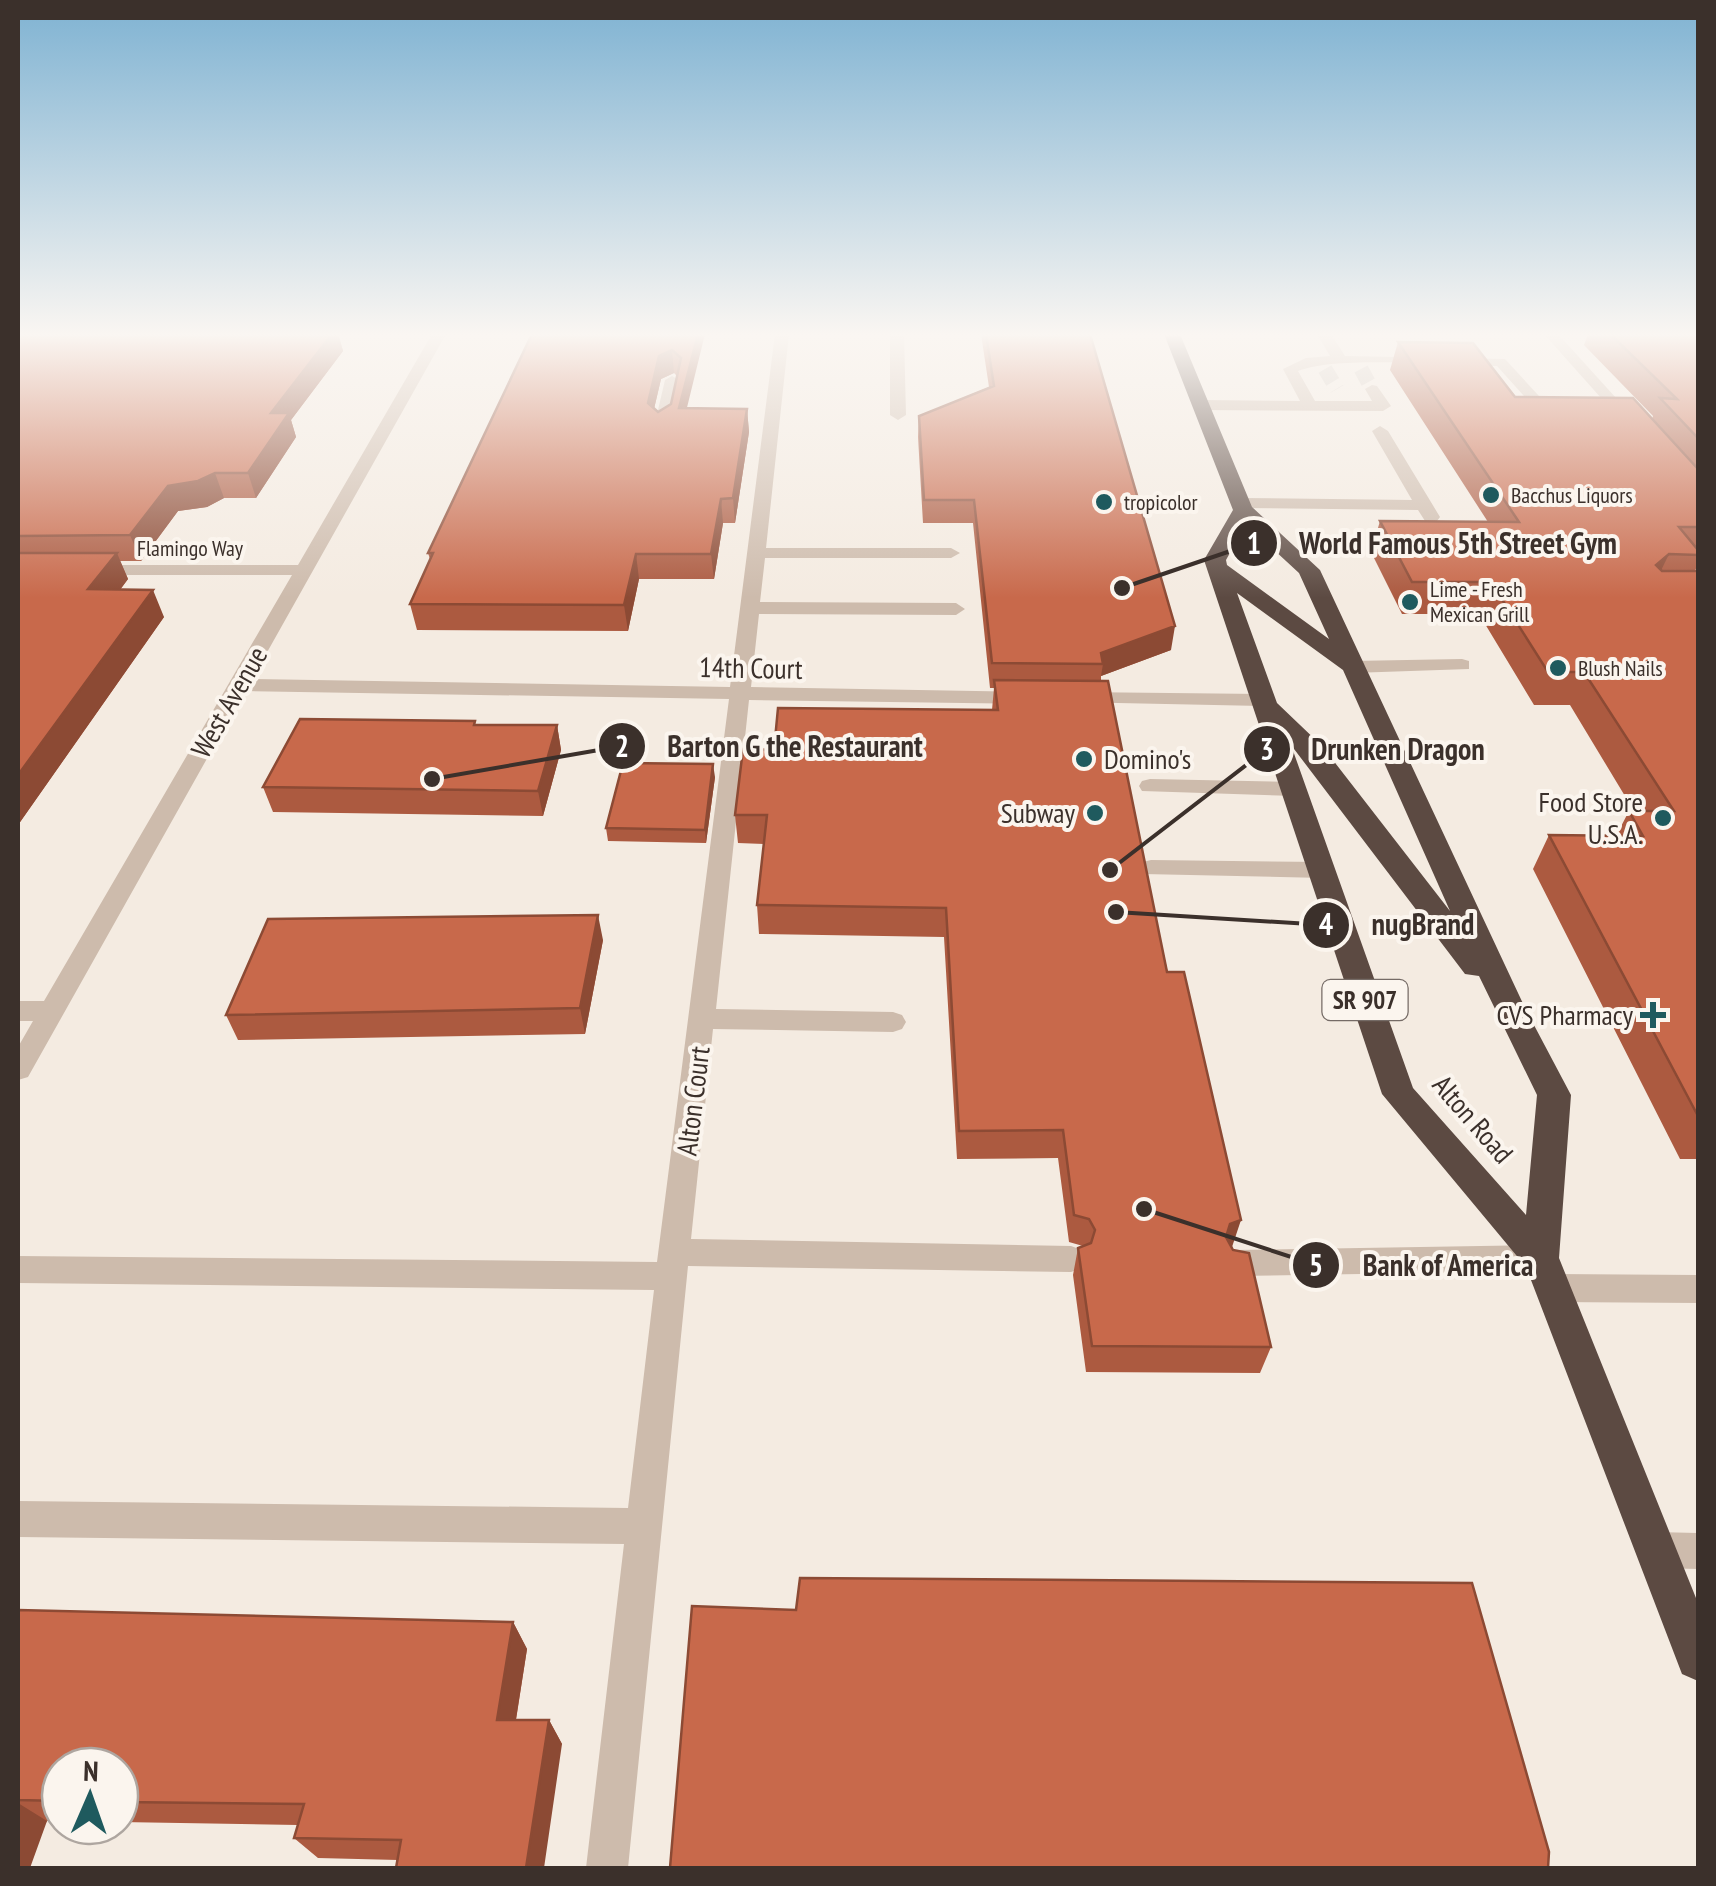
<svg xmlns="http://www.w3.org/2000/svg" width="1716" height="1886" font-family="'PT Sans Narrow',sans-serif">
<rect width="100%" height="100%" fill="#f4ebe1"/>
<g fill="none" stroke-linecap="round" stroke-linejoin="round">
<!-- minor-tunnel -->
<path stroke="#cfc6bd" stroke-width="15" stroke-dasharray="15 8" stroke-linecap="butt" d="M 1325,369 L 1337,389
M 1361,369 L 1372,389"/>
<!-- minor -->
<path fill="#cdbbac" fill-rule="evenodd" d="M 432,334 L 446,334 L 252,679 L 730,687 L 775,334 L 789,334 L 766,548 L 951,548 L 960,553 L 951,558 L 765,558 L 760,602 L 956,603 L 965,609 L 956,615 L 759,614 L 751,687 L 1027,692 L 1037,698 L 1027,704 L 749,700 L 716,1009 L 893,1012 L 902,1015 L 906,1022 L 902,1029 L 893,1032 L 713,1029 L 691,1239 L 1071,1246 L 1082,1250 L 1086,1259 L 1082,1268 L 1071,1272 L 688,1266 L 628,1868 L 586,1868 L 624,1544 L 18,1537 L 18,1501 L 628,1508 L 654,1290 L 18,1283 L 18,1256 L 657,1262 L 729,699 L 245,691 L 28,1077 L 18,1080 L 18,1047 L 33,1021 L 18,1021 L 18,1001 L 44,1001 L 292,575 L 93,575 L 84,570 L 93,565 L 298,565 Z
M 890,334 L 904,334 L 906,415 L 898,420 L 890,415 Z
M 1317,334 L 1331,334 L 1345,356 L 1505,359 L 1562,421 L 1549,424 L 1497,366 C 1448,366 1339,355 1298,371 L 1315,401 L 1372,401 L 1365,389 L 1372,385 L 1377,386 L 1391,406 L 1383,411 L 1201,410 L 1193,405 L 1201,400 L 1300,401 L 1283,369 L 1306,358 L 1330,356 Z
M 1544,334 L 1558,334 L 1636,420 L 1636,426 L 1626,426 Z
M 672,376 L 679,380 L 670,427 L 662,432 L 654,427 L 665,380 Z
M 1380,426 L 1388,431 L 1440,517 L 1437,521 L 1425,521 L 1418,510 L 1240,508 L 1232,503 L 1240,498 L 1412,500 L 1372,431 Z
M 1462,659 L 1469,661 L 1469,669 L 1352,673 L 1342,667 L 1352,661 Z
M 1077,692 L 1262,694 L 1272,700 L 1262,706 L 1070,702 L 1067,698 L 1070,694 Z
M 1150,779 L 1295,782 L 1306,789 L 1295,796 L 1142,791 L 1139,786 L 1142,781 Z
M 1151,860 L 1323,862 L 1335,870 L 1323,878 L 1143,874 L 1139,868 L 1143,862 Z
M 1541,1245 L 1552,1249 L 1556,1258 L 1552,1267 L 1541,1271 L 1235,1276 L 1224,1273 L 1220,1263 L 1224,1253 L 1235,1250 Z
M 1553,1274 L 1698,1275 L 1698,1303 L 1553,1302 L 1542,1298 L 1537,1288 L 1542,1278 Z
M 1655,1532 L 1698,1533 L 1698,1569 L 1655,1568 L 1642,1563 L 1637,1550 L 1642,1537 Z"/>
<!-- highway -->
<path fill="#5c4a42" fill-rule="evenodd" d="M 1164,334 L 1180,334 L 1252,507 L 1320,570 L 1526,1010 L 1571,1095 L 1559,1258 L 1698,1603 L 1698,1681 L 1682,1674 L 1526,1267 L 1382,1094 L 1204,560 L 1233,510 ZM 1246,524 L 1299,573 L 1329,639 L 1227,565 L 1226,560 ZM 1237,593 L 1343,670 L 1450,911 L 1322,746 L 1277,703 ZM 1291,745 L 1465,974 L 1479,976 L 1537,1095 L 1526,1215 L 1413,1088 Z"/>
</g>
<!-- wall -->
<path fill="#ac5a40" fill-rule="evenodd" d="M 18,334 L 339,337 L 343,351 L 291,420 L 296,437 L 256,498 L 224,498 L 207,507 L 178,511 L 141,561 L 120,561 L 128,579 L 120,590 L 164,617 L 18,825 Z
M 679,334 L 687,408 L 747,409 L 749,432 L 735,523 L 723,523 L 714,579 L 639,579 L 628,631 L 417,630 L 410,604 L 430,559 L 428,553 ZM 674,373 L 677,376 L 671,404 L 658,412 L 654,409 L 661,379 Z
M 981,334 L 1090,334 L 1171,650 L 1101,676 L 1101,681 L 1231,1247 L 1271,1347 L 1260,1373 L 1086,1372 L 1073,1275 L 1078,1248 L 1083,1246 L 1069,1242 L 1058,1158 L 957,1159 L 944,937 L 759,934 L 757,905 L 764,844 L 738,843 L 735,815 L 774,750 L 992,710 L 994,688 L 990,688 L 973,523 L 923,523 L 918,437 L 919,416 L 989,387 Z
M 1588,334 L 1698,334 L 1698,564 L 1695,571 L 1698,571 L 1698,1159 L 1680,1159 L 1533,869 L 1549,835 L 1616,836 L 1629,811 L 1634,811 L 1570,705 L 1534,705 L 1479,614 L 1402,614 L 1371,552 L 1380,521 L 1488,522 L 1390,370 L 1398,342 L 1515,397 L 1652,419 L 1653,416 L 1584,345 Z
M 476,725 L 557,725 L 561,750 L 543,816 L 273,812 L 263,787 Z
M 715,777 L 706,843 L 608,841 L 606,828 Z
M 603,940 L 585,1034 L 238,1040 L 226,1015 Z
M 18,1610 L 513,1622 L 527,1649 L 516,1720 L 549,1720 L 562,1744 L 398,1860 L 318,1858 L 294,1838 L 298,1825 L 120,1822 L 120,1766 L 60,1766 L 60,1821 L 47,1821 L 18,1868 Z"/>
<!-- shaded-wall -->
<path fill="#8c4a34" d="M 325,334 L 342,334 L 339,337 L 343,351 L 291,420 L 296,437 L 256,498 L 248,473 L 271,413 Z
M 698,334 L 705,334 L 681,432 L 679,408 Z
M 672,350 L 674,373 L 661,379 L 650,426 L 648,403 L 659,356 Z
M 747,409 L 749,432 L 735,523 L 733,498 Z
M 215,473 L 224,498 L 207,507 L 178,511 L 141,561 L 130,535 L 168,486 Z
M 721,499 L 723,523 L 714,579 L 711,554 Z
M 117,553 L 128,579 L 100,616 L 88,589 Z
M 636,554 L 639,579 L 628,631 L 624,605 Z
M 1669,554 L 1654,585 L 1656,565 Z
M 153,590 L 164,617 L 18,825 L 18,775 Z
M 1175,626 L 1171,650 L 1101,676 L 1103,664 L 1101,653 Z
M 557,725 L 561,750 L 543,816 L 538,791 Z
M 713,764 L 715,777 L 706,843 L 705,830 Z
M 598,915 L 603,940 L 585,1034 L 580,1008 Z
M 1241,1220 L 1232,1247 L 1221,1252 L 1230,1224 Z
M 513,1622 L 527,1649 L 512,1744 L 497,1720 Z
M 549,1720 L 562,1744 L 544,1868 L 526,1868 Z
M 18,1803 L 47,1821 L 30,1868 L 18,1868 Z"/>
<!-- building -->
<path fill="#c8694b" stroke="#8c4a34" stroke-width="2.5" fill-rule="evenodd" d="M 18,334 L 332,334 L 271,413 L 289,413 L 248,473 L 215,473 L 198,481 L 168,486 L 130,535 L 18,536 Z
M 532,334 L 698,334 L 679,408 L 747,409 L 733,498 L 721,499 L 711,554 L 636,554 L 624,605 L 410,604 L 433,553 L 428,553 ZM 672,350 L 681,358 L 671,404 L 658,412 L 648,403 L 659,356 Z
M 986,334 L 1090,334 L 1175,626 L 1101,653 L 1103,664 L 992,663 L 974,500 L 924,500 L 919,416 L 994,386 Z
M 1610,334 L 1698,334 L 1698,438 L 1660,398 L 1677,399 Z
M 1398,342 L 1473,343 L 1515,397 L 1633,398 L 1698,469 L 1698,527 L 1679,527 L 1698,550 L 1698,555 L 1669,554 L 1656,565 L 1662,571 L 1698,571 L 1698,1116 L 1549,835 L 1643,836 L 1629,811 L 1674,811 L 1584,672 L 1548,672 L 1491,582 L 1412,582 L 1380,521 L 1519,522 Z
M 18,553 L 117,553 L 88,589 L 153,590 L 18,775 Z
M 994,680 L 1108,681 L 1167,972 L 1184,972 L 1241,1220 L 1230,1224 L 1226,1237 L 1233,1250 L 1249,1253 L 1271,1347 L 1092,1346 L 1078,1248 L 1091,1243 L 1095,1230 L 1089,1219 L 1074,1215 L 1063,1130 L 959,1131 L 946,908 L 757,905 L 767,815 L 735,815 L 743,749 L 774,750 L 778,708 L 998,710 Z
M 300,719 L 475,721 L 474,725 L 557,725 L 538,791 L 263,787 Z
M 623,763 L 713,764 L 705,830 L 606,828 Z
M 598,915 L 580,1008 L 226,1015 L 268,919 Z
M 800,1578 L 1472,1583 L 1549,1852 L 1548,1868 L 670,1868 L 692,1606 L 796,1610 Z
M 18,1610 L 513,1622 L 497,1720 L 549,1720 L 526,1868 L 396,1868 L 401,1840 L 294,1838 L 304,1804 L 120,1802 L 120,1766 L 60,1766 L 60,1801 L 18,1800 Z"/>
<!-- sky -->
<linearGradient id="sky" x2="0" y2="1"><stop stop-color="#7eb2d2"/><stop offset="0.56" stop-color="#faf6f2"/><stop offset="1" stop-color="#faf6f2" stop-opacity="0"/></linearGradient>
<rect width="1716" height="598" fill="url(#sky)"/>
<!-- markers -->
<g fill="#1f5a5e" stroke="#fbf5ee" stroke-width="4">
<circle cx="1491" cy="495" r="10"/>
<circle cx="1104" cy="502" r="10"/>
<circle cx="1410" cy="602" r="10"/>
<circle cx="1558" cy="668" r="10"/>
<circle cx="1084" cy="759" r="10"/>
<circle cx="1095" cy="813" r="10"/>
<circle cx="1663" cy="818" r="10"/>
<path d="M1648 1000h10v10h10v10h-10v10h-10v-10h-10v-10h10z"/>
</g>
<g text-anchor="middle" stroke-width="8" stroke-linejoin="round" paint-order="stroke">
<!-- far-poi labels -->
<g font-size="22" fill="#3b302b" stroke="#fbf5ee" text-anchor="start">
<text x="1511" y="503">Bacchus Liquors</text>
<text x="1124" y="510">tropicolor</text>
<text x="1430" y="597">Lime - Fresh<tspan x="1430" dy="25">Mexican Grill</tspan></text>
<text x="1578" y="676">Blush Nails</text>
</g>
<!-- far-street labels -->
<g font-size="22" fill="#3b302b" stroke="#fbf5ee">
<text x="190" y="556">Flamingo Way</text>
</g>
<!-- shield labels -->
<rect fill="#fbf5ee" stroke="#756b66" stroke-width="2.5" x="1322.5" y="980" width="85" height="40" rx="8"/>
<g font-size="25" font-weight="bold" fill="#3b302b">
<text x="1365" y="1009">SR 907</text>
</g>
<!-- street labels -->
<g font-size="28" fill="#3b302b" stroke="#fbf5ee">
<text transform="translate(751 668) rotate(1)" y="10">14th Court</text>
<text transform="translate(229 702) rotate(-60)" y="10">West Avenue</text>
<text transform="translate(693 1101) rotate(-83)" y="10">Alton Court</text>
<text transform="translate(1473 1119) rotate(49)" y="10">Alton Road</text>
</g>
<!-- poi labels -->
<g font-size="28" fill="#3b302b" stroke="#fbf5ee" text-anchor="end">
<text x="1104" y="769" text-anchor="start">Domino's</text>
<text x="1643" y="812">Food Store<tspan x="1643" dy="32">U.S.A.</tspan></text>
<text x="1075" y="823">Subway</text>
<text x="1633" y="1025">CVS Pharmacy</text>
</g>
</g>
<!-- callouts -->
<path fill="none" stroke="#3b302b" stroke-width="4" d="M1122 588L1254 543M432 779L622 746M1110 870L1267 749M1116 912L1326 925M1144 1209L1316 1265"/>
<g fill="#3b302b" stroke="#fbf5ee" stroke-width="4">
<circle cx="1122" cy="588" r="10"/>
<circle cx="432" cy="779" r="10"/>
<circle cx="1110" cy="870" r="10"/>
<circle cx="1116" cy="912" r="10"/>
<circle cx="1144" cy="1209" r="10"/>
<circle cx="1254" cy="543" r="25"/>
<circle cx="622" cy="746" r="25"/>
<circle cx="1267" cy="749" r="25"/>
<circle cx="1326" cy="925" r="25"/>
<circle cx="1316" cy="1265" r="25"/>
</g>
<g font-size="30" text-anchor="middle" font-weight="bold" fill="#fff">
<text x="1254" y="554">1</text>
<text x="622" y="757">2</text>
<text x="1267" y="760">3</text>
<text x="1326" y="935">4</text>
<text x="1316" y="1276">5</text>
</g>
<g font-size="30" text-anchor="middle" font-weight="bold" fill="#3b302b" stroke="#fbf5ee" stroke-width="8" stroke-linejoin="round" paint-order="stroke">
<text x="1458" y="554">World Famous 5th Street Gym</text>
<text x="795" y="757">Barton G the Restaurant</text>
<text x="1398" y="760">Drunken Dragon</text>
<text x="1423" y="935">nugBrand</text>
<text x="1448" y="1276">Bank of America</text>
</g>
<!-- border -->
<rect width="1716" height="1886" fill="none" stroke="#3b302b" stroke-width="40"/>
<!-- north arrow -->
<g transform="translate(90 1796) rotate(2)"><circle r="48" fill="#fbf5ee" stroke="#aea6a0" stroke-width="2.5"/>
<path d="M0-8L18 38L0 25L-18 38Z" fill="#1f5a5e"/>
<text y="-15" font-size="28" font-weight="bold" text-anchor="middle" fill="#3b302b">N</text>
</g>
</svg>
